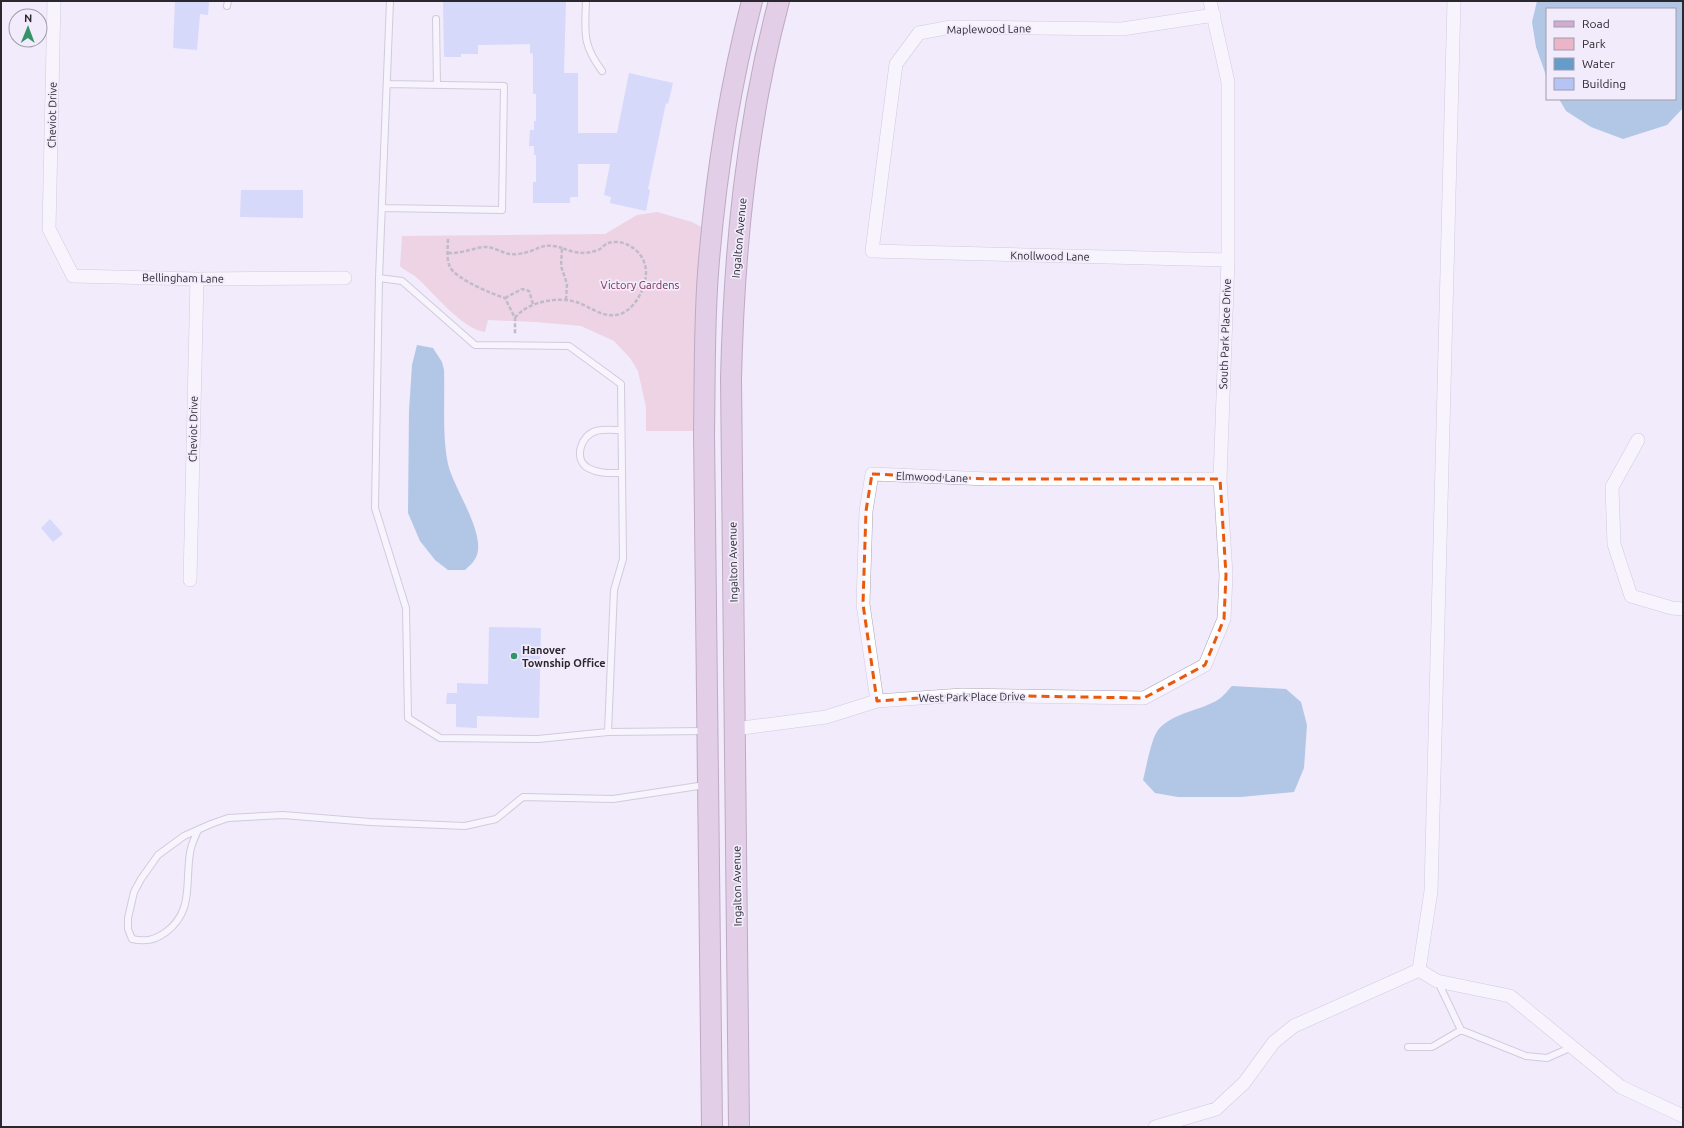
<svg xmlns="http://www.w3.org/2000/svg" width="1684" height="1128" font-family="Ubuntu,sans-serif">
<rect width="100%" height="100%" fill="#f1ebfc"/>
<!-- green -->
<path fill="#ebb5c7" d="M 657,212 L 692,222 L 705,229 L 697,431 L 646,431 L 646,407 L 638,371 L 630,358 L 614,341 L 581,326 L 536,322 L 488,320 L 485,332 C 462,329 434,293 416,277 C 411,273 405,271 400,266 L 402,236 L 605,234 L 637,215 Z"/>
<!-- water -->
<path fill="#659cca" d="M 1537,1 L 1683,1 L 1683,108 L 1667,125 L 1623,139 L 1591,127 L 1566,111 L 1559,99 L 1675,99 L 1675,9 L 1547,9 L 1547,78 L 1536,47 L 1532,22 Z
M 417,345 L 433,348 L 442,362 L 444,370 C 445,401 442,434 448,464 C 453,488 489,537 475,559 C 473,563 468,567 465,570 L 448,570 L 435,560 L 420,541 L 408,513 L 409,411 L 412,365 Z
M 1232,686 L 1286,689 L 1301,702 L 1307,725 L 1304,768 L 1294,792 L 1241,797 L 1178,797 L 1155,793 L 1143,780 C 1146,769 1151,739 1158,730 C 1173,712 1201,711 1219,699 C 1224,696 1228,690 1232,686 Z"/>
<!-- building -->
<path fill="#b6c3f5" d="M 175,1 L 209,1 L 208,15 L 200,14 L 197,50 L 173,48 Z
M 443,1 L 566,1 L 564,73 L 578,73 L 578,133 L 617,133 L 629,73 L 673,83 L 668,104 L 666,103 L 648,189 L 650,190 L 646,211 L 610,203 L 611,197 L 604,195 L 610,164 L 578,164 L 578,197 L 570,197 L 570,203 L 533,203 L 533,182 L 536,182 L 536,155 L 534,155 L 534,146 L 529,146 L 530,130 L 534,130 L 534,121 L 536,121 L 536,94 L 533,94 L 533,54 L 530,53 L 530,44 L 478,45 L 478,54 L 461,54 L 461,57 L 444,57 Z
M 241,190 L 303,190 L 303,218 L 240,217 Z
M 50,519 L 63,534 L 53,542 L 41,528 Z
M 489,627 L 541,628 L 539,718 L 477,716 L 477,728 L 456,727 L 456,704 L 446,704 L 447,693 L 457,693 L 457,683 L 488,684 Z"/>
<g fill="none" stroke-linecap="round" stroke-linejoin="round">
<defs>
<path id="service" d="M 390,1 L 379,278 L 375,508 L 406,608 L 408,718 L 440,738 L 538,739 L 608,732
M 586,1 C 585,33 582,44 602,71
M 227,6 L 228,1
M 436,19 L 437,85
M 382,208 L 502,210 L 504,86 L 387,84
M 379,278 L 402,281 L 475,345 L 569,346 L 621,384 L 623,559 L 614,590 L 608,732 L 705,731
M 621,430 C 613,430 604,429 596,431 C 581,435 573,459 588,468 C 599,474 610,473 622,473
M 198,830 C 195,837 191,845 190,853 C 185,883 194,911 166,932 C 155,940 146,942 132,939 L 128,929 L 128,918 L 134,892 L 141,879 L 158,855 L 184,836 L 211,824 L 228,818 L 283,815 L 370,822 L 465,826 L 496,819 L 523,797 L 613,799 L 705,785
M 1438,982 L 1461,1030 L 1526,1056 L 1547,1058 L 1572,1047
M 1408,1047 L 1432,1047 L 1461,1030"/>
<path id="minor" d="M 54,1 L 49,229 L 73,276 L 197,279 L 345,278
M 1214,15 L 1122,29 L 951,27 L 919,33 L 896,64 L 872,251 L 1228,260
M 1638,440 L 1612,487 L 1614,544 L 1631,596 L 1672,608 L 1683,609
M 190,580 L 197,279
M 877,701 L 863,604 L 866,511 L 872,474 L 988,479 L 1220,479
M 735,729 L 826,717 L 877,701 L 962,695 L 1144,698 L 1205,665 L 1224,619 L 1226,575 L 1220,479 L 1228,260 L 1228,82 L 1210,1
M 1419,970 L 1431,891 L 1454,1
M 1155,1127 L 1216,1109 L 1244,1083 L 1274,1042 L 1294,1026 L 1419,970 L 1437,981 L 1510,996 L 1621,1087 L 1683,1116"/>
<path id="primary" d="M 712,1127 L 704,433 C 705,380 704,326 708,273 C 715,181 729,90 752,1
M 739,1127 L 731,379 C 734,251 746,125 779,1"/>
</defs>
<!-- service casing -->
<use href="#service" stroke="#aaa5b5" stroke-width="8"/>
<!-- minor casing -->
<use href="#minor" stroke="#aaa5b5" stroke-width="14"/>
<!-- primary casing -->
<use href="#primary" stroke="#825981" stroke-width="22"/>
<!-- path -->
<path stroke="#85818c" stroke-width="2.5" stroke-dasharray="4 2" stroke-linecap="butt" d="M 448,239 C 448,247 446,259 450,267 C 456,279 492,294 505,298 L 515,318 L 515,334
M 448,253 C 463,254 477,246 488,247 C 499,249 506,256 518,254 C 538,252 540,241 562,248
M 505,298 L 522,289 L 529,291 L 533,304
M 515,318 C 527,302 557,296 576,302 C 589,306 601,317 616,315 C 635,313 650,282 645,265 C 643,257 637,249 628,245 C 623,242 614,241 608,243 C 604,245 601,249 598,250 C 585,255 574,253 562,248 L 561,266 L 567,284 L 566,300"/>
<!-- service -->
<use href="#service" stroke="#fff" stroke-width="6"/>
<!-- minor -->
<use href="#minor" stroke="#fff" stroke-width="13"/>
<!-- primary -->
<use href="#primary" stroke="#d1acce" stroke-width="20"/>
</g>
<!-- marked area -->
<path d="M0 0H1684V1128H0ZM 872,474 L 988,479 L 1220,479 L 1226,575 L 1224,619 L 1205,665 L 1144,698 L 962,695 L 877,701 L 863,604 L 866,511 Z" fill="#f1ebfc" fill-opacity=".55" fill-rule="evenodd"/>
<path fill="none" stroke="#e8590c" stroke-width="3" stroke-dasharray="8 5" stroke-linejoin="round" d="M 872,474 L 988,479 L 1220,479 L 1226,575 L 1224,619 L 1205,665 L 1144,698 L 962,695 L 877,701 L 863,604 L 866,511 Z"/>
<!-- markers -->
<circle fill="#359269" stroke="#f1ebfc" stroke-width="1.5" cx="514" cy="656" r="4"/>
<g text-anchor="middle" stroke-width="3.5" stroke-linejoin="round" paint-order="stroke">
<!-- street labels -->
<g font-size="11" fill="#2a282e" stroke="#f1ebfc">
<text transform="translate(989 29) rotate(-1)" y="4">Maplewood Lane</text>
<text transform="translate(52 115) rotate(-89)" y="4">Cheviot Drive</text>
<text transform="translate(739 238) rotate(-85)" y="4">Ingalton Avenue</text>
<text transform="translate(1050 256) rotate(1)" y="4">Knollwood Lane</text>
<text transform="translate(183 278) rotate(1)" y="4">Bellingham Lane</text>
<text transform="translate(1225 334) rotate(-88)" y="4">South Park Place Drive</text>
<text transform="translate(193 429) rotate(-89)" y="4">Cheviot Drive</text>
<text transform="translate(932 477) rotate(2)" y="4">Elmwood Lane</text>
<text transform="translate(733 562) rotate(-91)" y="4">Ingalton Avenue</text>
<text transform="translate(972 697) rotate(-1)" y="4">West Park Place Drive</text>
<text transform="translate(737 886) rotate(-91)" y="4">Ingalton Avenue</text>
</g>
<!-- park labels -->
<g font-size="11" fill="#7f2c50" stroke="#f1ebfc">
<text x="640" y="289">Victory Gardens</text>
</g>
<!-- poi labels -->
<g font-size="11" font-weight="bold" fill="#2a282e" stroke="#f1ebfc" text-anchor="start">
<text x="522" y="654">Hanover<tspan x="522" dy="13">Township Office</tspan></text>
</g>
</g>
<!-- border -->
<rect width="1684" height="1128" fill="none" stroke="#2a282e" stroke-width="4"/>
<!-- legend -->
<rect x="1546" y="8" width="130" height="92" fill="#f1ebfc" stroke="#a19daa"/>
<rect x="1554" y="21" width="20" height="6" fill="#d1acce" stroke="#a19daa"/>
<text x="1582" y="28" font-size="12" fill="#2a282e">Road</text>
<rect x="1554" y="38" width="20" height="12" fill="#ebb5c7" stroke="#a19daa"/>
<text x="1582" y="48" font-size="12" fill="#2a282e">Park</text>
<rect x="1554" y="58" width="20" height="12" fill="#659cca" stroke="#a19daa"/>
<text x="1582" y="68" font-size="12" fill="#2a282e">Water</text>
<rect x="1554" y="78" width="20" height="12" fill="#b6c3f5" stroke="#a19daa"/>
<text x="1582" y="88" font-size="12" fill="#2a282e">Building</text>
<!-- north arrow -->
<g transform="translate(28 28) rotate(1)"><circle r="19" fill="#f1ebfc" stroke="#a19daa"/>
<path d="M0-3L7 15L0 10L-7 15Z" fill="#359269"/>
<text y="-6" font-size="11" font-weight="bold" text-anchor="middle" fill="#2a282e">N</text>
</g>
</svg>
